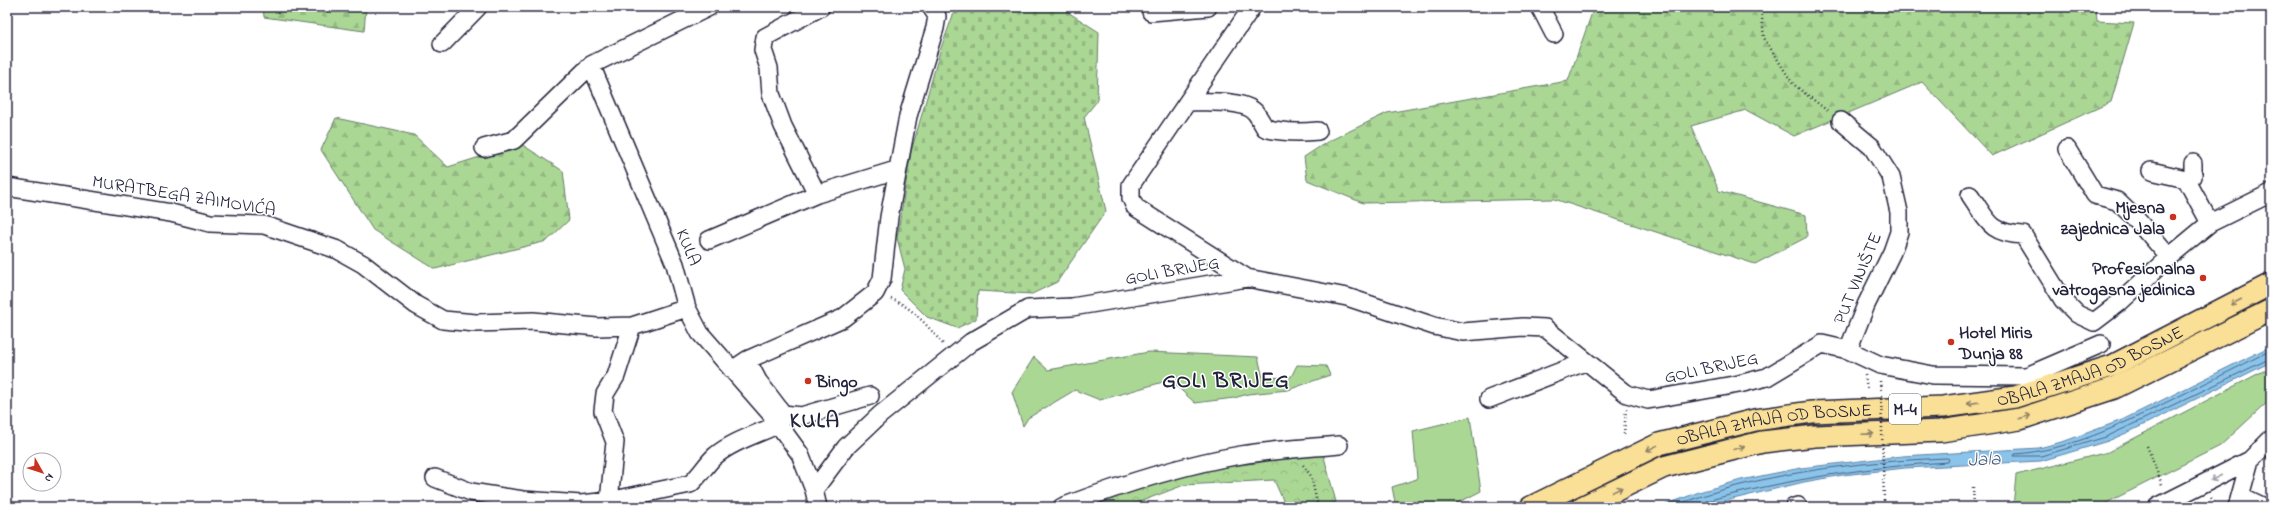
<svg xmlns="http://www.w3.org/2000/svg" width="2278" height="514" font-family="'Indie Flower',sans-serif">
<defs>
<pattern id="forest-firs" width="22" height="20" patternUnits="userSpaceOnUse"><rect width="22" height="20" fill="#abd795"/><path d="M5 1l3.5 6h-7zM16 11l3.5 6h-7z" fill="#93b881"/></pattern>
<pattern id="cemetery-stones" width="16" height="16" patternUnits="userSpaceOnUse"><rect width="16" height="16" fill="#abd795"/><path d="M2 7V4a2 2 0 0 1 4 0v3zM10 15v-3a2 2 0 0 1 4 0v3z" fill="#93b881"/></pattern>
<pattern id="park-crowns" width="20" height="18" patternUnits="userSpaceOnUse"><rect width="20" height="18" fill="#abd795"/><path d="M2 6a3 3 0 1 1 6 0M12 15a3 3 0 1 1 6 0" fill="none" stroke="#93b881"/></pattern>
</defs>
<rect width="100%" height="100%" fill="#fff"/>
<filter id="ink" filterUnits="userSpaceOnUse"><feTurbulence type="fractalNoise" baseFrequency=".025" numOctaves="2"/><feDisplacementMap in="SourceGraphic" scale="8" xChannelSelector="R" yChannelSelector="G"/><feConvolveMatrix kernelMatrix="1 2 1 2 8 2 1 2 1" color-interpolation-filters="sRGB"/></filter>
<g filter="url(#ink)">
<!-- grass -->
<path fill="#abd795" stroke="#667c68" d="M 1149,352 L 1258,357 L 1263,378 L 1291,377 L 1297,365 L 1326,366 L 1330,375 L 1288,390 L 1248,394 L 1234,398 L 1195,403 L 1170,380 L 1100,400 L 1075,390 L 1028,418 L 1023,426 L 1012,392 L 1034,357 L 1048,370 Z
M 2271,367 L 2271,399 L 2220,446 L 2098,507 L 2013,507 L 2016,475 L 2108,452 Z
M 1470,417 L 1481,491 L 1450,507 L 1396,507 L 1392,487 L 1417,479 L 1413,431 Z"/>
<!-- forest -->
<path fill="url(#forest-firs)" stroke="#667c68" d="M 263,7 L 366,7 L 364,31 L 264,17 Z
M 1594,7 L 2096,7 L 2097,21 L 2134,23 L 2111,102 L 1992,156 L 1922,82 L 1794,136 L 1746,110 L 1691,126 L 1719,191 L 1806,215 L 1807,237 L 1755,264 L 1554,199 L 1363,203 L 1307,180 L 1304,157 L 1327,142 L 1387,113 L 1568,81 Z
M 336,118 L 414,135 L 448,167 L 521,144 L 563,171 L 569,220 L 547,241 L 435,269 L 373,230 L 321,150 Z"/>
<!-- cemetery -->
<path fill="url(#cemetery-stones)" stroke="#667c68" d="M 956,7 L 1060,7 L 1099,32 L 1097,101 L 1084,117 L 1106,211 L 1057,282 L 1032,294 L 978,291 L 976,319 L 957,328 L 927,317 L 900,290 L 905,269 L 897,238 L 911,152 L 941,48 Z"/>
<!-- park -->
<path fill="url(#park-crowns)" stroke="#667c68" d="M 1323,453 L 1336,502 L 1317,507 L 1286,507 L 1274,480 L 1184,485 L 1126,507 L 1078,507 L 1173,475 Z"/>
<!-- water -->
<path fill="#8ac4ea" stroke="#6083a4" d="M 2271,346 L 2271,362 L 2131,431 L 2108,441 L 2041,461 L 1905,468 L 1843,475 L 1804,482 L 1700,507 L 1660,507 L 1699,492 L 1741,480 L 1801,468 L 1902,456 L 2039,448 L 2065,441 L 2122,420 Z"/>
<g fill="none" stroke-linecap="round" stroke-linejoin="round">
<!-- shore -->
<path stroke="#4c6381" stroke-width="1" d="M 2271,350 C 2237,368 2202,385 2167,402 C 2119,426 2070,450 2015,454 L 2014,456 L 2041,456 L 2106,437 L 2271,358
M 1671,507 C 1759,473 1854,462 1947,458 L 1949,459 L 1948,462 C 1865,467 1786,480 1706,501 L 1702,507"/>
<defs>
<path id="minor" d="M 709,7 L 591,65 L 675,264 L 687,308 L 700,333 L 770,413 L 800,454 L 814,490 L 818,507
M 821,7 L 765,37 L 763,50 L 769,68 L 771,94 L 783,126 L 817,194 L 896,170
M 1540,7 L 1554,34
M 1151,12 L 1208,7
M 442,44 L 478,7
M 1188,102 C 1204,102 1243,99 1255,112 C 1259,117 1262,123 1265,128 C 1283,133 1299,133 1318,131
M 1841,121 L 1872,147 L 1891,177 L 1899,212 L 1899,232 L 1892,252 L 1866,305 L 1848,350
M 484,148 L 514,140 L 591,65
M 2067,149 L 2095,195 L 2117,201 L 2139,222 L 2169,257
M 2151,171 L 2186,179 L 2210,223
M 2186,179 L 2193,176 L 2193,163
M 7,187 L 171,213 L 210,223 L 264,225 L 338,250 L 363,264 L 416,305 L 443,320 L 476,323 L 533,321 L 597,327 L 632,326 L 687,308
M 1970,195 C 1988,221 1989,233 2023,235 L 2063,300 L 2077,314 L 2094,322
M 709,240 L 817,194
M 1247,278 L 1135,207 L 1131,198 L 1131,185 L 1252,7
M 2094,322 L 2119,303 L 2169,257 L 2210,223 L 2271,193
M 747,360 L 758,381 L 783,414 L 801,416 L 870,396
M 732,370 L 747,360 L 843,318 L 875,293 L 882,279 L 889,217 L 908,116 L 935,28 L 937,16 L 931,7
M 1489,399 L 1585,362
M 435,478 L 471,492 L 523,500 L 581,504 L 609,501 L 690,484 C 700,476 706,464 715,456 C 733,441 758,434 779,424
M 814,490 L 846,447 L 880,415 L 971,342 L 1028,309 L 1072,307 L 1247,278 L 1347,297 L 1434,326 L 1463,332 L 1523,327 L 1545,328 L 1627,394 L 1648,400 L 1739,384 L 1767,377 L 1822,344 L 1848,350 L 1880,365 L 1933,375 L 2027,376 L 2101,344
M 2241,496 L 2264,507
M 609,501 L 615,442 L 603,411 L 605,394 L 616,376 L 632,326
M 1062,507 C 1120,485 1180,465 1241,455 C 1273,450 1306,448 1339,445
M 1794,507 L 1798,506
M 2157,507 L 2250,460 L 2271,439
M 2237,507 L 2250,460"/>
<g id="major">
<path id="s1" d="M 1531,507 L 1659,444 L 1755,420 L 1812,412 L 1943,407 L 2015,397 L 2112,366 L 2271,284"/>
<path d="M 1582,507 L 1664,467 L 1762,442 L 1815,436 L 1941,431 L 2020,419 L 2114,388 L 2271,310"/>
</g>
</defs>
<!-- minor casing -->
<use href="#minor" stroke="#22223b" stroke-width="20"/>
<!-- major casing -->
<use href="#major" stroke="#22223b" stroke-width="24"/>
<!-- path -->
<path stroke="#22223b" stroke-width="2.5" stroke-dasharray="1 3" stroke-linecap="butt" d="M 1761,7 L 1764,38 L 1793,84 L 1829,112
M 891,299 C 913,307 928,327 943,344
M 1865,375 L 1867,389
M 1880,381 L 1881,392
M 1624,434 L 1626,409
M 2147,446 L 2163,487
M 1303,465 L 1311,476 L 1318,507
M 1973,487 L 1974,507
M 2211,498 L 2218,507
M 1884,500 L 1885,507"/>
<!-- minor -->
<use href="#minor" stroke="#fff" stroke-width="17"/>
<!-- major -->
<use href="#major" stroke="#fadf96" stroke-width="21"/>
<!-- path-bridge -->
<path stroke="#22223b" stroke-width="2.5" stroke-dasharray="1 3" stroke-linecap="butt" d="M 1881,395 L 1884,500"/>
</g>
<!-- one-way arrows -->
<defs><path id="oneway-shaft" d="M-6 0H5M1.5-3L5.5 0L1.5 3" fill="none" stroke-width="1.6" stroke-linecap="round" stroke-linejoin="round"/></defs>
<g stroke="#8e8068">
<use href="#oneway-shaft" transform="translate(2236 302) rotate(153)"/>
<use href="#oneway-shaft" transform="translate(1973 403) rotate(172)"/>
<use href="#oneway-shaft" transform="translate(2025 417) rotate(-17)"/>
<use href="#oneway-shaft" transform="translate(1868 434) rotate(-2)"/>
<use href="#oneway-shaft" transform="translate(1652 448) rotate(154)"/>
<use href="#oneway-shaft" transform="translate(1739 448) rotate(-14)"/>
<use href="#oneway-shaft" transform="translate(1617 490) rotate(-26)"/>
</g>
<use stroke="#9c9ca7" href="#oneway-shaft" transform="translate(2216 478) rotate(153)"/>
</g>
<!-- markers -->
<g fill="#c8321e" stroke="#fff" stroke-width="1.5">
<circle cx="2173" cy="217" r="4"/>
<circle cx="2203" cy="278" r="4"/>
<circle cx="1951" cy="342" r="4"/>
<circle cx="808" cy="381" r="4"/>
</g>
<g text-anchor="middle" stroke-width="3" stroke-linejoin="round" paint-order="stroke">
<!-- shield labels -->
<rect fill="#fff" stroke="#646476" stroke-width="1" x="1889" y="394" width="32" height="30" rx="3"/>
<g font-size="17" font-weight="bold" fill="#22223b">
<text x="1905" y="415">M-4</text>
</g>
<!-- street labels -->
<g font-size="18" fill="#22223b" stroke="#fff">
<text transform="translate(184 195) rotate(9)" y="6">MURATBEGA ZAIMOVIĆA</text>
<text transform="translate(689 247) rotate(68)" y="6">KULA</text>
<text transform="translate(1172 270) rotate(-10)" y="6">GOLI BRIJEG</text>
<text transform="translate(1857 278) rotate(-67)" y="6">PUT VINIŠTE</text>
<text dy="6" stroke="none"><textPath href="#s1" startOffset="584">OBALA ZMAJA OD BOSNE</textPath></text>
<text transform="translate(1711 367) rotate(-12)" y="6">GOLI BRIJEG</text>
<text dy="6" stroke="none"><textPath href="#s1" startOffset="260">OBALA ZMAJA OD BOSNE</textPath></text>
</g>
<!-- poi labels -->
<g font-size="18" font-weight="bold" fill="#22223b" stroke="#fff" text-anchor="end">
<text x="2165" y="213">Mjesna<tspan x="2165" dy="21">zajednica Jala</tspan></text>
<text x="2195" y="274">Profesionalna<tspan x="2195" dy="21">vatrogasna jedinica</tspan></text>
<text x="1959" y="338" text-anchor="start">Hotel Miris<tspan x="1959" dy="21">Dunja 88</tspan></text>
<text x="816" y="387" text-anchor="start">Bingo</text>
</g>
<!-- water labels -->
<g font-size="19" font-style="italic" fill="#465b78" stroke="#fff">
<text transform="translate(1984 458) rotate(-3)" y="7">Jala</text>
</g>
<!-- district labels -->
<g font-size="22" font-weight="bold" letter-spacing="1" fill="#22223b" stroke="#fff">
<text x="1226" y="387">GOLI BRIJEG</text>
<text x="815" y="427">KULA</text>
</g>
</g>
<!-- margin -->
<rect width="2278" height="514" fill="none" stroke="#fff" stroke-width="24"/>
<rect x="12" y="12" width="2254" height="490" fill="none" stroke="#22223b" stroke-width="1.5" filter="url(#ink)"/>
<!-- north arrow -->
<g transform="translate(42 472) rotate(129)"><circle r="19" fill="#ffffff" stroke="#a7a7b1"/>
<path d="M0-3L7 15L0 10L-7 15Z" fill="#c8321e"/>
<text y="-6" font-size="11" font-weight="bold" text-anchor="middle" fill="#22223b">N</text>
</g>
</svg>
